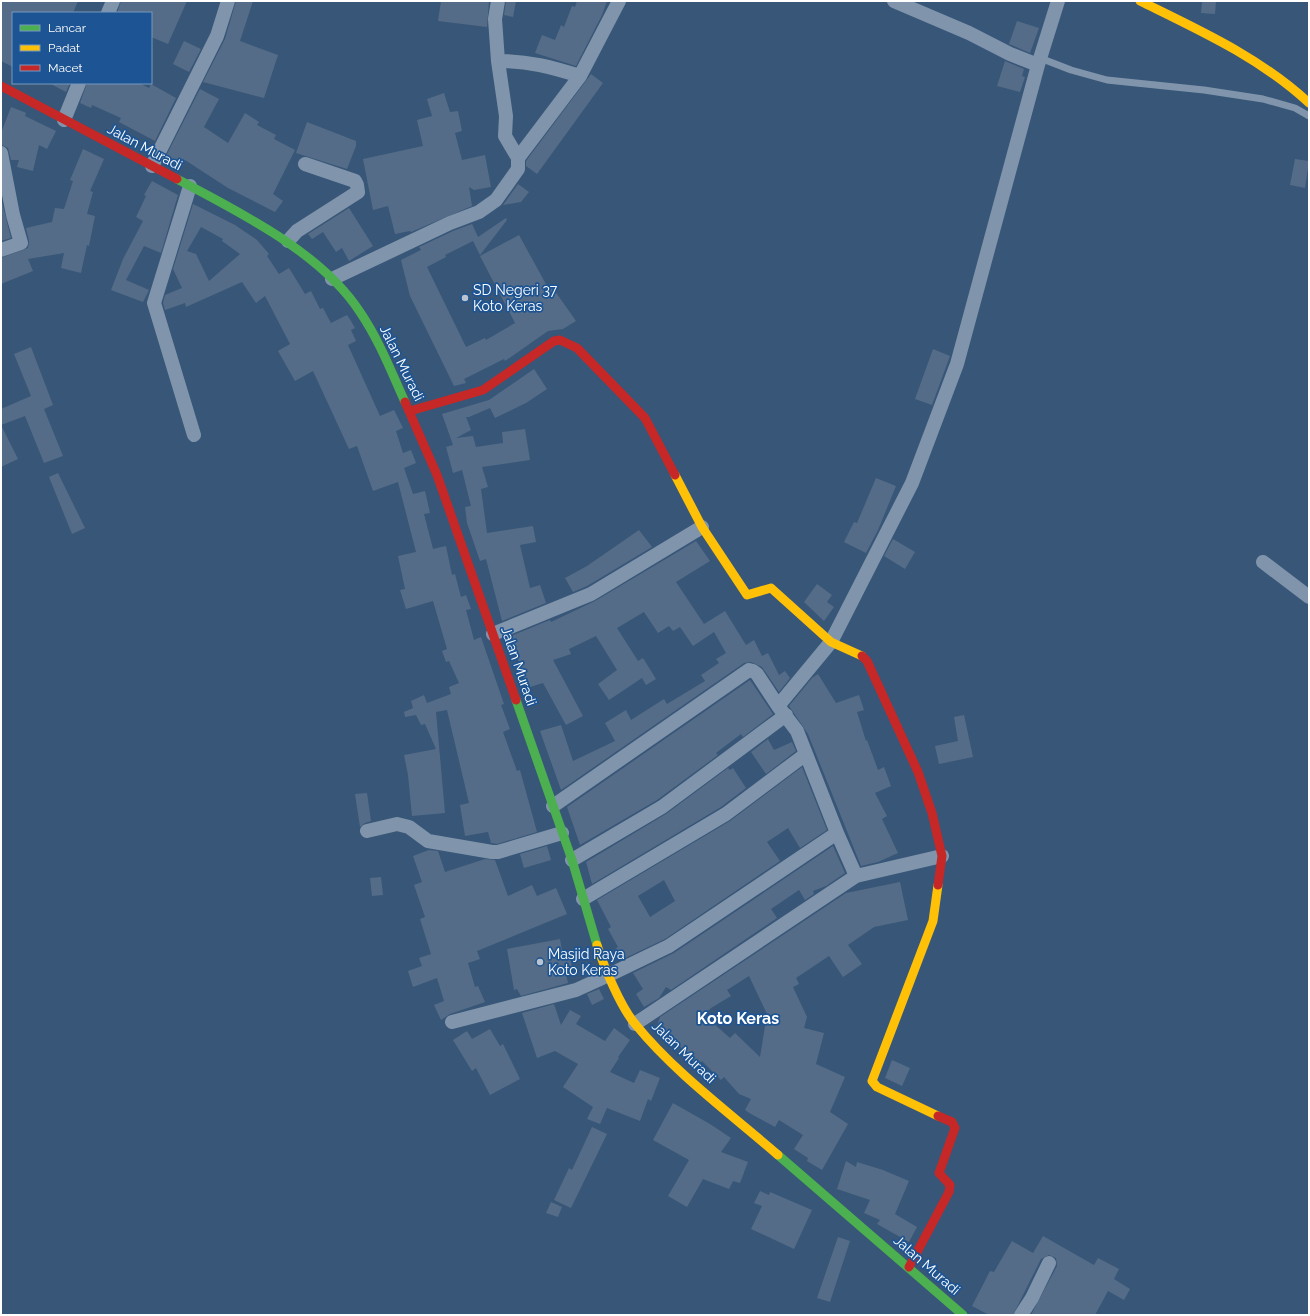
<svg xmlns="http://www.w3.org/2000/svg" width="1310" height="1316" font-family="Raleway,sans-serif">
<rect width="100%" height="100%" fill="#385678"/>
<!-- building -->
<path fill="#546c87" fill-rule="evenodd" d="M 1,1 L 78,1 L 73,13 L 13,13 L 13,67 L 1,61 Z
M 121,1 L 187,1 L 168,44 L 151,37 L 151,13 L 117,13 Z
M 236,1 L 253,1 L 240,41 L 278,55 L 264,98 L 203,82 L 225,39 Z
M 441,1 L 489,1 L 487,27 L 438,21 Z
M 506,1 L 516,1 L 513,17 L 504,15 Z
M 577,1 L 607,1 L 602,15 L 576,66 L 535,53 L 542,35 L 555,40 L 561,25 L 564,27 L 572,6 L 575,7 Z
M 1202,1 L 1216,1 L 1215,14 L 1201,13 Z
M 1017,21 L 1039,28 L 1030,53 L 1009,44 Z
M 184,41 L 201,49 L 189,72 L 173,64 Z
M 1005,61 L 1024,69 L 1022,76 L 1025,77 L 1020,92 L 997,86 Z
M 591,74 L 603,83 L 537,174 L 526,166 L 526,161 Z
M 49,83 L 70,83 L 66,92 Z
M 87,83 L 139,83 L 149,88 L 151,84 L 176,98 L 155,141 L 119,122 L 121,118 L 92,105 L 91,108 L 80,103 Z
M 200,89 L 219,99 L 204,127 L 228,143 L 245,113 L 259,122 L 257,125 L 276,135 L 274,139 L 295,150 L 273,194 L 283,201 L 275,212 L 228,188 L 185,160 L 182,166 L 165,158 Z
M 444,93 L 450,112 L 458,111 L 462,131 L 455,133 L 462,160 L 485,155 L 491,187 L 474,190 L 469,187 L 472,206 L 411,232 L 410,231 L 395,234 L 388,206 L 373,210 L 363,159 L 423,146 L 417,120 L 432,116 L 427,99 Z
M 11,107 L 24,112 L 26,113 L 25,116 L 56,131 L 47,149 L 39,145 L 33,171 L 17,167 L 19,160 L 11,160 L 8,148 L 2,145 L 1,133 Z
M 307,122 L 356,141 L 356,146 L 347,169 L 296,153 Z
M 83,149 L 104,159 L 90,191 L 93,192 L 87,214 L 95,216 L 89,246 L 87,245 L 81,273 L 61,268 L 64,253 L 28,259 L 33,271 L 1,284 L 1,258 L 28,248 L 29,241 L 26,228 L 52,222 L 55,208 L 64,209 L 73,181 L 70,180 Z
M 1295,159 L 1309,161 L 1305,188 L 1290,185 Z
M 152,181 L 178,195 L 161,253 L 144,246 L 126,280 L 149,290 L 143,302 L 111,290 L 123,259 L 143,221 L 136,217 L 146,196 L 144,195 Z
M 518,184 L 529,192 L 521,202 L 503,205 Z
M 1,198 L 11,238 L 1,241 Z
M 193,204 L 235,225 L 257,240 L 269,254 L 267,256 L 279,274 L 289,268 L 305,294 L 311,291 L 320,309 L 323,308 L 331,323 L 347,315 L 351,321 L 355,328 L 351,330 L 356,341 L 348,345 L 380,416 L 394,410 L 403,428 L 396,431 L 403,453 L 411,450 L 416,463 L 404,468 L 413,494 L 425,491 L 430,513 L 424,514 L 433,549 L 446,546 L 452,575 L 455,574 L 461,597 L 466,595 L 471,609 L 466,610 L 474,640 L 481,637 L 504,704 L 501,705 L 510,729 L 503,732 L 517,771 L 520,770 L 537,832 L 497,844 L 491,843 L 488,832 L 465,836 L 460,805 L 469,803 L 447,710 L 436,712 L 445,813 L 412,816 L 408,775 L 404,755 L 436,749 L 425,724 L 421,725 L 416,715 L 405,717 L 404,712 L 413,708 L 411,701 L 424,695 L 427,703 L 451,694 L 449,687 L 459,683 L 449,661 L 446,662 L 442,651 L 447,649 L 433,601 L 406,609 L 400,590 L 405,589 L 398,556 L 416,552 L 398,482 L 373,491 L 357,446 L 349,449 L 313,371 L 295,381 L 278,351 L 290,344 L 265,296 L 256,303 L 242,282 L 186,307 L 185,303 L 165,310 L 163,303 L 165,295 L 182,288 L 173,269 ZM 201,227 L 223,239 L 222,241 L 240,254 L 209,281 L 196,254 L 187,251 Z
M 349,208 L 373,246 L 349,261 L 342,248 L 336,252 L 323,232 L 312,239 L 308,234 Z
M 506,218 L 507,220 L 480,255 L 473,241 L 445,255 L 446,257 L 427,267 L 466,347 L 485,338 L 486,340 L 515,323 L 480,256 L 519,235 L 547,286 L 550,284 L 576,321 L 563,329 L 548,331 L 505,361 L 504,359 L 464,379 L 466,383 L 454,386 L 410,296 L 401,260 L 421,250 L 419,247 L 453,231 L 472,224 L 478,237 Z
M 31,347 L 53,405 L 44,409 L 63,456 L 44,463 L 25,416 L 1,425 L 18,459 L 1,467 L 1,409 L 31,396 L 14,354 Z
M 933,349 L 950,356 L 932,405 L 915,399 Z
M 534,369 L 547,389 L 526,403 L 495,418 L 490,408 L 469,417 L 466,417 L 471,430 L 456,438 L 473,436 L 476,447 L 503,443 L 502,432 L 525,429 L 530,460 L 482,467 L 488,487 L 481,489 L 487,533 L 533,526 L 536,542 L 520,545 L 530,588 L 540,585 L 546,603 L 502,621 L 486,559 L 480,561 L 467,523 L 465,507 L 471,506 L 462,470 L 453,473 L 446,447 L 453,445 L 442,414 L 489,400 Z
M 58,473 L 85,528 L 72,534 L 49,477 Z
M 876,478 L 896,486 L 878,530 L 866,553 L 844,542 L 854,522 L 857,523 Z
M 639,530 L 652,547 L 587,586 L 573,592 L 565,578 L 587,566 Z
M 893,539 L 915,552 L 905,569 L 884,556 Z
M 696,541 L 710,561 L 676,582 L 704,624 L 725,611 L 746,645 L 754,640 L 762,656 L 768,653 L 779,675 L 785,671 L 790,678 L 779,692 L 762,667 L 751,662 L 744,663 L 561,790 L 540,731 L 561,725 L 573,761 L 615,741 L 605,723 L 626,710 L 631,720 L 664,699 L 667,704 L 705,681 L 701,675 L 719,663 L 716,659 L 726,653 L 714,632 L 693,646 L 680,627 L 673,631 L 669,626 L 658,633 L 644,612 L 617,628 L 638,661 L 643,658 L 656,679 L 646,685 L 642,678 L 609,700 L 598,684 L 617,670 L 596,636 L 569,649 L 571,654 L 553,660 L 583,716 L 566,725 L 543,683 L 527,688 L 511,636 L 550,620 L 551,622 L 595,601 Z
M 817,584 L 832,595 L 827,602 L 834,607 L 824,621 L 804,602 Z
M 818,674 L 836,703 L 859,695 L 864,710 L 857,712 L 866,741 L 867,740 L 878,770 L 884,767 L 891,786 L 875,793 L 887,816 L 882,819 L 898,853 L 878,862 L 861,866 L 808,734 L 789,706 L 812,678 Z
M 750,680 L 773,714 L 743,737 L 741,734 L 716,753 L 718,755 L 657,800 L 580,845 L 567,807 Z
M 964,715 L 973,757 L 939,764 L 935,746 L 958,741 L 954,717 Z
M 768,739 L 774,750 L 792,742 L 796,751 L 766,774 L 751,752 Z
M 802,767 L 827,830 L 800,848 L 788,828 L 767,842 L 780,861 L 665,939 L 621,960 L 615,949 L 618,947 L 608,929 L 611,927 L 597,900 L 730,821 ZM 664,880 L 675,901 L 650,917 L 638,896 Z
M 728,768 L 730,770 L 733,768 L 746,788 L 721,807 L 592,884 L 586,862 L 666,814 Z
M 367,793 L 371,821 L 365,823 L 360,827 L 355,794 Z
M 547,846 L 551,860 L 524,868 L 520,854 Z
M 833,846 L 845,873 L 826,886 L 813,891 L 814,894 L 805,900 L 799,890 L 771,909 L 777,918 L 671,990 L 666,987 L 659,998 L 644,1007 L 636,994 L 643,989 L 633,973 L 674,953 Z
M 429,850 L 438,851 L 445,872 L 485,859 L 495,860 L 508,896 L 532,885 L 537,896 L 556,888 L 567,914 L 477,951 L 480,959 L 468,963 L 475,987 L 478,986 L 485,1002 L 450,1014 L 441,1020 L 434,1005 L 444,1001 L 437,978 L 413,987 L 408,971 L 422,966 L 419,958 L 431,954 L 420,919 L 425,917 L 414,885 L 422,882 L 413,856 Z
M 381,877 L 383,895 L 372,896 L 370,878 Z
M 900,882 L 908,920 L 874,927 L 848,945 L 862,964 L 843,977 L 829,956 L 796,978 L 799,984 L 793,987 L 807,1017 L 804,1028 L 824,1033 L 816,1064 L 845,1077 L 830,1112 L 848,1124 L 822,1170 L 807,1161 L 808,1158 L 794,1149 L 803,1135 L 779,1120 L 775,1127 L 751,1114 L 745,1110 L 751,1099 L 739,1094 L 724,1077 L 721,1080 L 702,1061 L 698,1066 L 687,1056 L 688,1055 L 672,1038 L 668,1041 L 657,1026 L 660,1017 L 846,893 ZM 749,976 L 767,1014 L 760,1057 L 735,1033 L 730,1038 L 704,1015 L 711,1008 L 731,996 L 727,990 Z
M 560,939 L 563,956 L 570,955 L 572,967 L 565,969 L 568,983 L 521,996 L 517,989 L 514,990 L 507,949 Z
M 599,989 L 604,999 L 592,1005 L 587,994 Z
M 554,1004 L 561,1025 L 570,1010 L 581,1016 L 576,1024 L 605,1041 L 614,1028 L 630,1040 L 618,1057 L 619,1058 L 610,1072 L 634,1083 L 640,1070 L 660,1078 L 651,1101 L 648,1099 L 640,1121 L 607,1108 L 600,1124 L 587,1119 L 593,1107 L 563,1087 L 578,1064 L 555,1051 L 537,1058 L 522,1013 Z
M 490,1029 L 500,1046 L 503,1044 L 520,1079 L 490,1095 L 476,1068 L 472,1071 L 453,1040 L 467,1031 L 472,1039 Z
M 892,1060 L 910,1068 L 902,1086 L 885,1078 Z
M 673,1103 L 710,1124 L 731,1138 L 721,1152 L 748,1162 L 740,1183 L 733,1181 L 729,1189 L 703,1179 L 687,1207 L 668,1196 L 689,1160 L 653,1140 Z
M 592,1127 L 607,1134 L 571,1208 L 554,1200 L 569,1168 L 572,1170 Z
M 846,1161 L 856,1167 L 857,1162 L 883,1170 L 909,1181 L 895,1214 L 917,1227 L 909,1242 L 877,1224 L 880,1220 L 864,1213 L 870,1200 L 837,1189 Z
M 760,1191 L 769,1195 L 770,1192 L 812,1210 L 794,1249 L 751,1229 L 762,1206 L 754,1203 Z
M 551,1202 L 562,1207 L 558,1217 L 546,1213 Z
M 1043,1236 L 1094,1265 L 1098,1258 L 1119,1269 L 1114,1279 L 1130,1289 L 1124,1300 L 1108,1291 L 1095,1315 L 1031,1315 L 1057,1266 L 1056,1258 L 1049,1255 L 1041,1259 L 1013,1315 L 989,1315 L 972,1306 L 990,1271 L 994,1272 L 1012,1241 L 1033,1253 Z
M 838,1237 L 850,1241 L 830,1302 L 817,1298 Z"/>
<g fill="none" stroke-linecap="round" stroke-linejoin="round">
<!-- lane -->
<path stroke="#8095ab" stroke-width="7" d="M 1040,58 L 1071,70 L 1107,80 L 1204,90 L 1263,99 L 1295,108 L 1309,116"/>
<!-- street -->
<path stroke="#8095ab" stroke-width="14" d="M 498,1 L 495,19 L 498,61 L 506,116 L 505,136 L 518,158
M 894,1 L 969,33 L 1010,54 L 1038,65
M 108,13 L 113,1
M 498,61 C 529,61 551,67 580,76
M 64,120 L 79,83
M 1,153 L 13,215 L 21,243 L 1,250
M 152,166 L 217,36 L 228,1
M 190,186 L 154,303 L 194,435
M 288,241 L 297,231 L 358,192 L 357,185 L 355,181 L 305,164
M 332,279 L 450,223 L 479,212 L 496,200 L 518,169 L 518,158 L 580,76 L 619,1
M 1263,562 L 1309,597
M 493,634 L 591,594 L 702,527
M 553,806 L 749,670 L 753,671 L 757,674 L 778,706
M 367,831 L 397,824 L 409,827 L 428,841 L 492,852 L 498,852 L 562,833
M 572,860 L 662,807 L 786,715
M 856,876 L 942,856
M 583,899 L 726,814 L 806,754
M 452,1022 L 576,990 L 609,975 L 669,946 L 837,833
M 635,1024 L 856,876 L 837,833 L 797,731 L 778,706 L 831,642 L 912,483 L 957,364 L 1038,65 L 1058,1
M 1021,1315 L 1032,1298 L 1049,1263"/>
<!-- fast -->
<path stroke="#4caf50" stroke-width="9" d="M 177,179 C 239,212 321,252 360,312 C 379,340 391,371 405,402
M 516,700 L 572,860 L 597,945
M 778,1155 L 963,1315"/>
<!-- slow -->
<path stroke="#ffc107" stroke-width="9" d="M 1140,1 C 1199,30 1261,58 1309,103
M 675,475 L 702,527 L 747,595 L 771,588 L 831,642 L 862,656
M 938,885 L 933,921 L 872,1081 L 877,1087 L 938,1116
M 597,945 C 604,967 621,1008 636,1025 C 675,1073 731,1114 778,1155"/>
<!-- jam -->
<path stroke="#c62828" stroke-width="9" d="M 1,86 L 177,179
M 405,402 L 437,475 L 516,700
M 410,411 L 483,390 L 554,341 L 560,340 L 577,348 L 645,418 L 675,475
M 862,656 L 867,661 L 918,772 L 932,813 L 942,856 L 938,885
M 909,1267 L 949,1192 L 950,1185 L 939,1173 L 955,1128 L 952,1122 L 938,1116"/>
</g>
<!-- markers -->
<g fill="#b9c4d0" stroke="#1d5493" stroke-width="1.5">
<circle cx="465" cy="298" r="4"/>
<circle cx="540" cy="962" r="4"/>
</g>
<g text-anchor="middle" stroke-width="3.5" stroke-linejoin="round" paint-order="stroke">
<!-- street labels -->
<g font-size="14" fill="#fff" stroke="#1d5493">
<text transform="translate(145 147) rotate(28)" y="5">Jalan Muradi</text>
<text transform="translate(402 363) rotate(64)" y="5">Jalan Muradi</text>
<text transform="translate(519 666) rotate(71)" y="5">Jalan Muradi</text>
<text transform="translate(684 1052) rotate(44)" y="5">Jalan Muradi</text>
<text transform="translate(927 1265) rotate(41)" y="5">Jalan Muradi</text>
</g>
<!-- poi labels -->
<g font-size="14" fill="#fff" stroke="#1d5493" text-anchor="start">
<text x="473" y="295">SD Negeri 37<tspan x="473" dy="16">Koto Keras</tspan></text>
<text x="548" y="959">Masjid Raya<tspan x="548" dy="16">Koto Keras</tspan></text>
</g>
<!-- quarter labels -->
<g font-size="16" font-weight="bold" fill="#fff" stroke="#1d5493">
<text x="738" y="1024">Koto Keras</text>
</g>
</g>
<!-- border -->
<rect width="1310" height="1316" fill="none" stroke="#ffffff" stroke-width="4"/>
<!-- legend -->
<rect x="12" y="12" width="140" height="72" fill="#1d5493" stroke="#7798be"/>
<rect x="20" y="25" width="20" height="6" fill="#4caf50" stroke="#7798be"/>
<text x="48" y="32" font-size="12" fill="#ffffff">Lancar</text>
<rect x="20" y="45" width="20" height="6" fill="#ffc107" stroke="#7798be"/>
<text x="48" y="52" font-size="12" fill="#ffffff">Padat</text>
<rect x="20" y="65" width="20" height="6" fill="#c62828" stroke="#7798be"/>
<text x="48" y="72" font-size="12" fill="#ffffff">Macet</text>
</svg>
